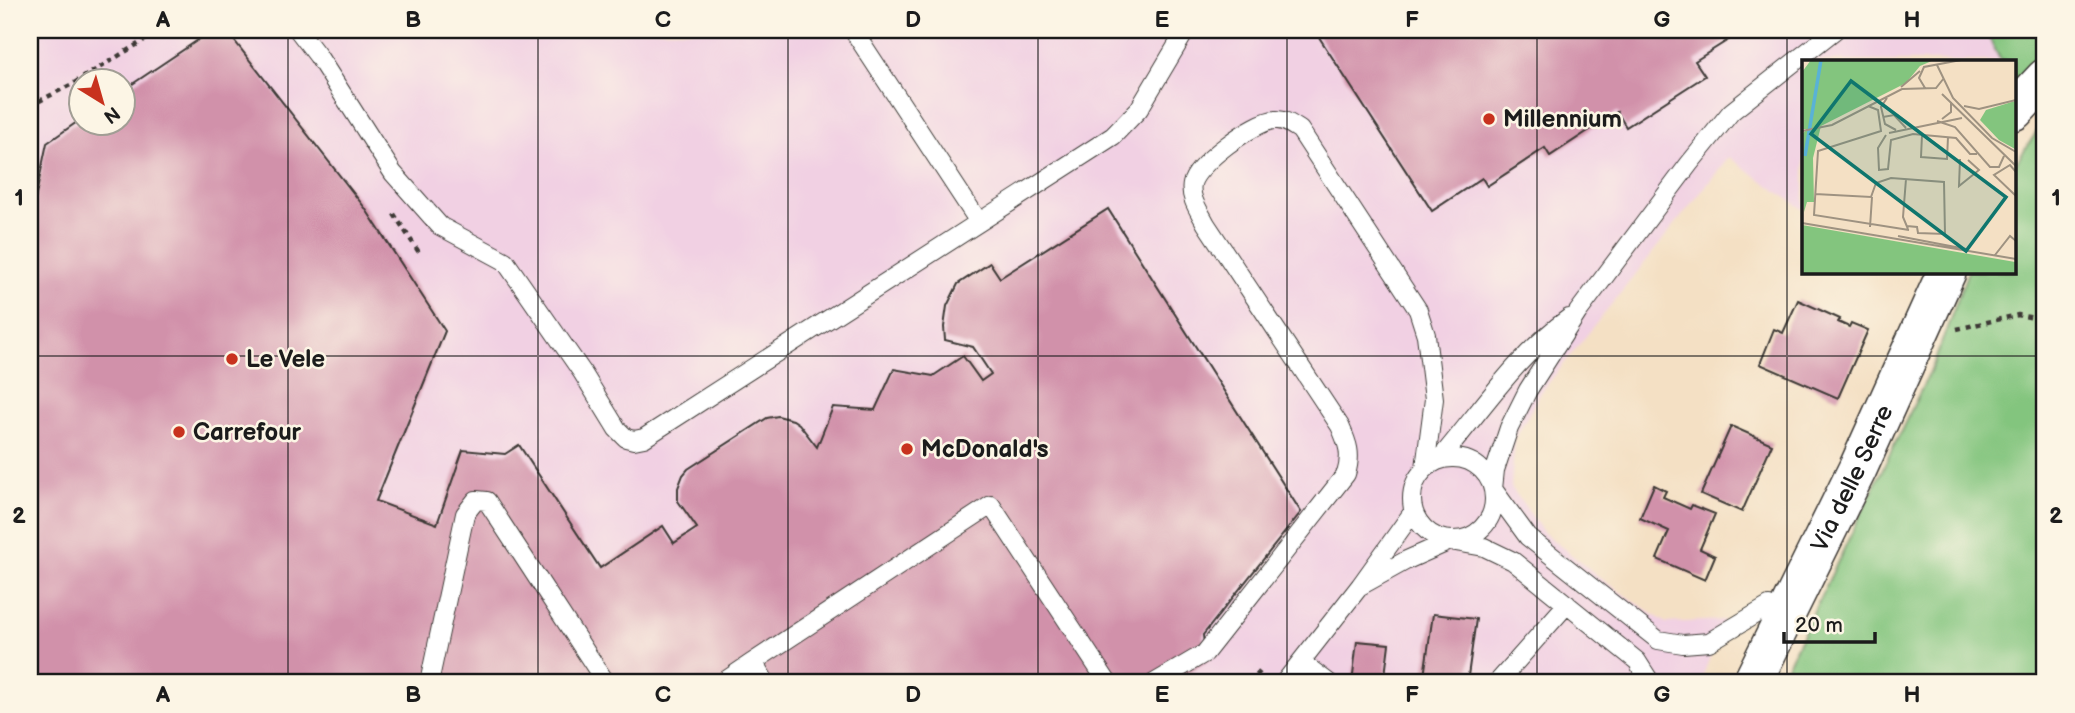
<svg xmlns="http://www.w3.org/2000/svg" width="2075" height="713" font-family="'Balsamiq Sans',sans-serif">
<rect width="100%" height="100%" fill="#fcf5e5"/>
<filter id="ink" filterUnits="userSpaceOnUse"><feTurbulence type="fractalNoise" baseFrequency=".0143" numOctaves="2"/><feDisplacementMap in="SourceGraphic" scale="14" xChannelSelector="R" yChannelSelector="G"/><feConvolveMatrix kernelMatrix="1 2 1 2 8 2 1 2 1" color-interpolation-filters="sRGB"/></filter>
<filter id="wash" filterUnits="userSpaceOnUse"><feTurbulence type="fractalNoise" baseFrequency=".00686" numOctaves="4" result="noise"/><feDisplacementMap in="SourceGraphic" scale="28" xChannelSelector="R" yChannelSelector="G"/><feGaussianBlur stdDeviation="1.57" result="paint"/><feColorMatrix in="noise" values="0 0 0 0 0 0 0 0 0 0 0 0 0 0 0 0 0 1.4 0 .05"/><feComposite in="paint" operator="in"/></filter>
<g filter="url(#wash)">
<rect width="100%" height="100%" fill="#f4e0c4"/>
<!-- built -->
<path fill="#f1d0e3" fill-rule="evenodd" d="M 30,30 L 1985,30 L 2001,61 L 1804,61 L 1804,210 L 1729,157 L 1539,395 L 1515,439 L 1511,487 L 1544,533 L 1607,583 L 1666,623 L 1724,620 L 1700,683 L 30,683 ZM 80,80 L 122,80 L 122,122 L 80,122 Z"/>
<!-- green -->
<path fill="#83c57e" stroke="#50704d" stroke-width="2" d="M 1985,30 L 2045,30 L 2045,683 L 1779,683 L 1934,363 L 1968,271 L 2014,271 L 2014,166 L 2040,127 L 2014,83 L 2014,61 L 2001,61 Z"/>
<g id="blocks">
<!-- building -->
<path fill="#d191aa" d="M 213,30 L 226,30 L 365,208 L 445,331 L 376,501 L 437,524 L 463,450 L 505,454 L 519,445 L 600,568 L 663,526 L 674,543 L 697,528 L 678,501 L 678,488 L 683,475 L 688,469 L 767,418 L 778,416 L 793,420 L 799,424 L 817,447 L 833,407 L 875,410 L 894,369 L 933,376 L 963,356 L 981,381 L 991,374 L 973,347 L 945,340 L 944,327 L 947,306 L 958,284 L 990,263 L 1000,278 L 1108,209 L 1301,512 L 1203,635 L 1206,662 L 1171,683 L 30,683 L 30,223 L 47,143 L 80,120 L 80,122 L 122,122 L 122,91 Z
M 1323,30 L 1744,30 L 1695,61 L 1705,76 L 1626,127 L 1617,112 L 1550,156 L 1545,148 L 1487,186 L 1482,178 L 1432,211 L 1317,34 Z
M 1798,300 L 1840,319 L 1838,322 L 1849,327 L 1851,323 L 1868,330 L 1838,398 L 1760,364 L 1774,329 L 1783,333 Z
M 1731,426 L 1772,444 L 1742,512 L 1701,494 Z
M 1654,485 L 1666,491 L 1663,497 L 1690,509 L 1692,505 L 1715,514 L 1700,549 L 1715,556 L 1705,580 L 1657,559 L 1669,531 L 1640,518 Z
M 1433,614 L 1476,619 L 1467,683 L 1423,683 Z
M 1357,641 L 1389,644 L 1384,683 L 1352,683 Z"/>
</g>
</g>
<g filter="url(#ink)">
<use href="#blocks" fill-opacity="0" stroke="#3c3935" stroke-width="2"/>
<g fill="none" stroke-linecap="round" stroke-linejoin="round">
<defs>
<path id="lane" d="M 298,30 L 318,56 L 393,173 L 440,226 L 505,261 L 582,372 L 617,429 L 626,438 L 634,440 L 644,438 L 1113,136 L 1139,109 L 1186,30
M 853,30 L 979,222
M1412 499a41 41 0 1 1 82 0a41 41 0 1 1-82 0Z
M 1439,460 C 1480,412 1517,355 1569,318
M 1360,586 L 1407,560 L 1450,541 L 1484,547 L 1513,561 L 1637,661 L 1651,683
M 1769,606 L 1709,642 L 1683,644 L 1658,640 L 1528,537 L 1493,489 L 1495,470 L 1509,428 L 1528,390 L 1578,312 L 1689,164 L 1731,112 L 1835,30
M 1301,662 L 1329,683
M 429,683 L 465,514 L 476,500 L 487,501 L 606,683
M 722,683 L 753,662
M 766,683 L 753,662 L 991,505 L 1108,683
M 1154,683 L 1205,653 L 1346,474 C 1352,454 1348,444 1340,426 L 1206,224 C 1200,212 1189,198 1192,184 C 1195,165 1256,120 1275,120 C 1285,119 1292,125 1300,130 L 1418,310 L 1426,335 L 1434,399 L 1425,468
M 1284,683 L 1360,586 L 1413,512
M 1497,683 L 1567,604"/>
<g id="secondary">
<path d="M 2014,111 L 2045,78"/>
<path id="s1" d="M 1752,683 L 1858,468 L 1947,271"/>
</g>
</defs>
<!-- lane casing -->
<use href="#lane" stroke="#3c3935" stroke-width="20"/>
<!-- secondary casing -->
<use href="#secondary" stroke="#3c3935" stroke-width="41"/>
<!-- path -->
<path stroke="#3c3935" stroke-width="4.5" stroke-dasharray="5 5" stroke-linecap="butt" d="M 30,106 L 74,83 L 161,30
M 394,214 L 420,254
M 1957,329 L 2018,315 L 2045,320
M 1250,683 L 1263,668"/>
<!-- lane -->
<use href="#lane" stroke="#fff" stroke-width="18"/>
<!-- secondary -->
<use href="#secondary" stroke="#fff" stroke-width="38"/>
</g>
</g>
<!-- grid -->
<path fill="none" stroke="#1c1c1c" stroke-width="2" stroke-opacity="0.55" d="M 288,30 L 288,683M 538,30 L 538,683M 788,30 L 788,683M 1038,30 L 1038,683M 1287,30 L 1287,683M 1537,30 L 1537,683M 1787,30 L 1787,683M 30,356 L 2045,356"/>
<!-- markers -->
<g fill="#c8321e" stroke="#fcf5e5" stroke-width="2.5">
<circle cx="1489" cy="119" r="7"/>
<circle cx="232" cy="359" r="7"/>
<circle cx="179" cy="432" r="7"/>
<circle cx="907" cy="449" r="7"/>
</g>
<g text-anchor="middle" stroke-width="5" stroke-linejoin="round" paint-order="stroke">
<!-- poi labels -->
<g font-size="24" font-weight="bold" fill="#1c1c1c" stroke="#fcf5e5" text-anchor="start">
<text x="1503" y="127">Millennium</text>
<text x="246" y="367">Le Vele</text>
<text x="193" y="440">Carrefour</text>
<text x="921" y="457">McDonald's</text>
</g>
<!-- street labels -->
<g font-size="24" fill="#1c1c1c" stroke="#fcf5e5">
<text dy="8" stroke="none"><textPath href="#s1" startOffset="228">Via delle Serre</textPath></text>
</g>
</g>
<!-- overview -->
<g transform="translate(1802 60)">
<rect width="214" height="214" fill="#f4e0c4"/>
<path d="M 9,0 L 132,0 L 118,6 L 104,23 L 19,66 L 11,98 L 12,142 L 5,142 L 2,152 L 0,74 L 5,69 L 0,69 L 0,12 ZM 213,41 L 213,89 L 197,80 L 178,60 L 184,50 ZM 0,165 L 213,202 L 213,213 L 0,213 Z" fill="#83c57e"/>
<path fill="none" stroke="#59b2d6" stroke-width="3.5" d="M 3,96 L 19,0"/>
<path fill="none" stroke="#9e9281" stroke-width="2" d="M 135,5 L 151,38 L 190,78 L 214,92M 99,27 L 118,11M 123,28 L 117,18 L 122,7 L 159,0M 140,34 L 214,106M 85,38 L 79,47 L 83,64 L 94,70M 66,46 L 76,50 L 79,71 L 16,91 L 12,155 L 107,170M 162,46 L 177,49 L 214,40M 81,57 L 92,55 L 104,68M 140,59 L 149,52 L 149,42M 135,61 L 153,67 L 188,107 L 197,107 L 202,96M 0,71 L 30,65 L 100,29 L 134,28 L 142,18M 87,73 L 160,58M 84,75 L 76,88 L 77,110 L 86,109 L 89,80 L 111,74 L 154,78 L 168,94 L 175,94M 120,75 L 119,97 L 145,99 L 146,77M 158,99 L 157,126 L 177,110 L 166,100M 214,112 L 208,105 L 192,115 L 214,136M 104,119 L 101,157 L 106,169M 13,134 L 69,137 L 74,123 L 89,118 L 142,122 L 143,174 L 116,173 L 115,167 L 105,166M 0,163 L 214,199M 68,167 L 70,137M 96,176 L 164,189M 193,195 L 208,176 L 214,181"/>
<path fill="#0f766e" fill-opacity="0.15" stroke="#0f766e" stroke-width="3.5" d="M 49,21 L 204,137 L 164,191 L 9,74 Z"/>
<rect width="214" height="214" fill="none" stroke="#1c1c1c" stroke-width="3.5"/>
</g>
<!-- margin -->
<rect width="2075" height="713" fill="none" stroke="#fcf5e5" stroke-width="77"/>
<!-- north arrow -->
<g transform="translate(102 102) rotate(143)"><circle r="33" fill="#fcf5e5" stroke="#a29e95" stroke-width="2"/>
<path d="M0-5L12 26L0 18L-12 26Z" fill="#c8321e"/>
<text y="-10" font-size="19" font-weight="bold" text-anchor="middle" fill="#1c1c1c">N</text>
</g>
<!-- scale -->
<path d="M1784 632v10h91v-10" fill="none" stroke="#1c1c1c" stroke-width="3.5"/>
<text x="1795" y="632" font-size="21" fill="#1c1c1c" stroke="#fcf5e5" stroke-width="5" paint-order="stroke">20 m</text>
<rect x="38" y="38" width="1998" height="636" fill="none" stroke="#1c1c1c" stroke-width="2.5"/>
<g font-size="23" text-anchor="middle" font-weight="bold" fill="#1c1c1c">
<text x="163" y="27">A</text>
<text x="413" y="27">B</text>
<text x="663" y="27">C</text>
<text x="913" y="27">D</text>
<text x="1162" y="27">E</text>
<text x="1412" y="27">F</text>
<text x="1662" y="27">G</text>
<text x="1912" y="27">H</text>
<text x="19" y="205">1</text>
<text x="2056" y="205">1</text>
<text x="19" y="523">2</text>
<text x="2056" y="523">2</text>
<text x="163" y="702">A</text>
<text x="413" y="702">B</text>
<text x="663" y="702">C</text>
<text x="913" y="702">D</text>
<text x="1162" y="702">E</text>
<text x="1412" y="702">F</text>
<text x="1662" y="702">G</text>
<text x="1912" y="702">H</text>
</g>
</svg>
